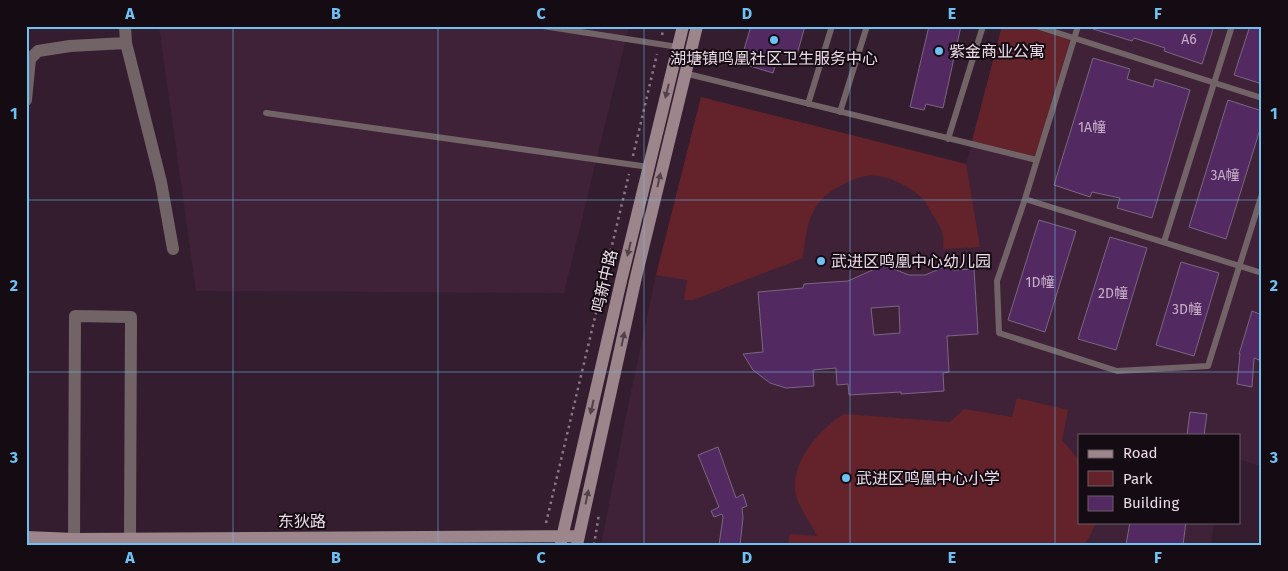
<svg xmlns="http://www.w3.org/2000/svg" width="1288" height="571" font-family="'Fira Sans','Noto Sans SC',sans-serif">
<rect width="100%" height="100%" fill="#341d2e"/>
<!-- built -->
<path fill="#3f2238" d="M 159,26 L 629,26 L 564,293 L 196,291 Z
M 1002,26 L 1262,26 L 1262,467 L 1239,459 L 1239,435 L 1079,435 L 1079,522 L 1214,522 L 1211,545 L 601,545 L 626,416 L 656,275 L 701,97 L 966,164 Z"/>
<!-- green -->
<path fill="#64232a" d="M 1002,26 L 1025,26 L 1070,40 L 1035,156 L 972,141 Z
M 701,97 L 966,164 L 980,247 L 943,249 C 945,233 941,227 932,214 C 929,208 926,202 922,198 C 909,186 885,173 867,176 C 858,177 849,181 842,185 C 830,191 820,198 814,210 C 806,224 805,242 803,258 L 693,300 L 684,300 L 687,280 L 656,275 Z
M 1017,398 L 1068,410 L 1062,440 L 1079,460 L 1079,522 L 1096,522 L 1091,534 L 1084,545 L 788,545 L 790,534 L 817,536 C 811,523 800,510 796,495 C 789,464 819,429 844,414 L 950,422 L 964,409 L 1012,417 Z"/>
<!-- building -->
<path fill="#532962" stroke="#7a6781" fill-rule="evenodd" d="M 751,26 L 805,26 L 796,58 L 779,53 L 773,73 L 740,63 Z
M 929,26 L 961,26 L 943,108 L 926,104 L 924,110 L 910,107 Z
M 1093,26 L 1214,26 L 1202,64 L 1164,51 L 1165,48 L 1134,38 L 1132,41 L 1093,29 Z
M 1250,26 L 1262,26 L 1262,84 L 1234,75 Z
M 1093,58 L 1130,69 L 1127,79 L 1153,87 L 1155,79 L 1190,90 L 1152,218 L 1117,208 L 1120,198 L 1092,192 L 1090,197 L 1054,185 Z
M 1228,100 L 1262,111 L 1262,123 L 1226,239 L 1189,227 Z
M 1039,220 L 1076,231 L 1045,332 L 1008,320 Z
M 1110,237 L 1147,248 L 1116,350 L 1078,339 Z
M 1181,262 L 1219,273 L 1194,356 L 1156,345 Z
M 886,266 L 909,275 L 925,275 L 944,267 L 954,270 L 974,269 L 978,334 L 947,336 L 949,372 L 943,373 L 944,391 L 901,394 L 901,392 L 849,395 L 848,384 L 837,385 L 836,368 L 813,370 L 814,386 L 786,388 L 770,383 L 753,370 L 743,354 L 763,352 L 758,292 L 803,288 L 804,284 L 848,281 L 877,268 ZM 899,306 L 900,333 L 874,335 L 871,308 Z
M 1252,311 L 1262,315 L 1262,349 L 1259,360 L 1254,358 L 1252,387 L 1237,384 L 1240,354 L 1239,354 Z
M 1190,412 L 1207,414 L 1204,435 L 1187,435 Z
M 718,447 L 736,498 L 743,494 L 747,506 L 742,508 L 743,518 L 740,545 L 719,545 L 723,517 L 722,514 L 714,517 L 711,511 L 719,507 L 698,455 Z
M 1130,522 L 1186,522 L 1183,545 L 1126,545 Z"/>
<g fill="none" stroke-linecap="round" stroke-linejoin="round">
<!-- path -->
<path stroke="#8b7786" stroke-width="2.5" stroke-dasharray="2.5 4" stroke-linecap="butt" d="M 662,35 L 664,26
M 633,156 L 657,54
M 546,523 L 629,174
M 594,545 L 599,514"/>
<!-- lane -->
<path stroke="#726367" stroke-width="6" d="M 543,26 L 678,47
M 1036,26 L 1262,98
M 1078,26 L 1025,199 L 997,281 L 999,333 L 1117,371 L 1208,366 L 1262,194
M 684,73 L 1037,160
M 808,104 L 832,26
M 840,112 L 867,26
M 266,113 L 649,167
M 948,139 L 983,26
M 1025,199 L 1262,273
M 1164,242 L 1232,26"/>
<!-- street -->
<path stroke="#726367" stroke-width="12" d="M 125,26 L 126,43 L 161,182 L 173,249
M 26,100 L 30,59 L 38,51 L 70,46 L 126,43
M 74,539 L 75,316 L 131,317 L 130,538"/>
<!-- secondary -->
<path stroke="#9d858c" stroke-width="12" d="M 26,537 L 74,539 L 579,536
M 561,542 L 621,281 L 683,26
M 577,545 L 636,277 L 697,26"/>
</g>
<!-- one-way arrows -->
<defs><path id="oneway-solid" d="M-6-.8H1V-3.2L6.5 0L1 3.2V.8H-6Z" transform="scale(1.25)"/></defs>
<g fill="#524249">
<use href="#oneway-solid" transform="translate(667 91) rotate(104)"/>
<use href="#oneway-solid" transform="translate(659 180) rotate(-77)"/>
<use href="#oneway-solid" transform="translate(629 249) rotate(104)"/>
<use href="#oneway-solid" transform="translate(623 339) rotate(-78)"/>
<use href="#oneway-solid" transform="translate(592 407) rotate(103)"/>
<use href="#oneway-solid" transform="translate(587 497) rotate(-78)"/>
</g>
<!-- grid -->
<path fill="none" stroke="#6dc2f3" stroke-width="1" stroke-opacity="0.55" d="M 233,26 L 233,545M 438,26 L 438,545M 644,26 L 644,545M 850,26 L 850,545M 1055,26 L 1055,545M 26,200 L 1262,200M 26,372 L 1262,372"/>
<!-- markers -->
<g fill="#6dc2f3" stroke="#150b13" stroke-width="2">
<circle cx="774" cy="40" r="5"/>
<circle cx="939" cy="51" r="5"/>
<circle cx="821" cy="261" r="5"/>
<circle cx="846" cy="478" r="5"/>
</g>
<g text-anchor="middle" stroke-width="4" stroke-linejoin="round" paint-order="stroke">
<!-- number labels -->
<g font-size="14" fill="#c5aec6">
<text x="1189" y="44">A6</text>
<text x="1092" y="132">1A幢</text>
<text x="1225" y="180">3A幢</text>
<text x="1040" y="287">1D幢</text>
<text x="1113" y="298">2D幢</text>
<text x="1187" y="314">3D幢</text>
</g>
<!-- poi labels -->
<g font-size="16" fill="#ebdbe7" stroke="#150b13" text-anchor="start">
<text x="949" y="57">紫金商业公寓</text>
<text x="774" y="64" text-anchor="middle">湖塘镇鸣凰社区卫生服务中心</text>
<text x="831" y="267">武进区鸣凰中心幼儿园</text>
<text x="856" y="484">武进区鸣凰中心小学</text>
</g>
<!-- street labels -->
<g font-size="16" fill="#ebdbe7" stroke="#150b13">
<text transform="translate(604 281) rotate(-77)" y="6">鸣新中路</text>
<text x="302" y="527">东狄路</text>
</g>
</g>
<!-- border -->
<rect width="1288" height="571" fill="none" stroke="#150b13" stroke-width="55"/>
<!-- legend -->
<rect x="1078" y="434" width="162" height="90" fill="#150b13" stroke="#6b5e68"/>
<rect x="1088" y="450" width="25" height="8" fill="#9d858c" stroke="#6b5e68"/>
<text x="1123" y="458" font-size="15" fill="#ebdbe7">Road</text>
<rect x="1088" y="471" width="25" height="15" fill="#64232a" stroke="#6b5e68"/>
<text x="1123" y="484" font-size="15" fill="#ebdbe7">Park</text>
<rect x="1088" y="496" width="25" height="15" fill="#532962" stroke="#6b5e68"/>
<text x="1123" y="508" font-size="15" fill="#ebdbe7">Building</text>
<rect x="28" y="28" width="1232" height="516" fill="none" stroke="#6dc2f3" stroke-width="2"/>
<g font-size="16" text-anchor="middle" font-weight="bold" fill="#6dc2f3">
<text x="130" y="19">A</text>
<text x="336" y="19">B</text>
<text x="541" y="19">C</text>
<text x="747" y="19">D</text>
<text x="952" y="19">E</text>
<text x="1158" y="19">F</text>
<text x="14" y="119">1</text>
<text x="1274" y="119">1</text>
<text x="14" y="291">2</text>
<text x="1274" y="291">2</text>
<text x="14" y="463">3</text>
<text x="1274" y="463">3</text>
<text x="130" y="563">A</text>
<text x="336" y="563">B</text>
<text x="541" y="563">C</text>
<text x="747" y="563">D</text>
<text x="952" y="563">E</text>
<text x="1158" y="563">F</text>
</g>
</svg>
